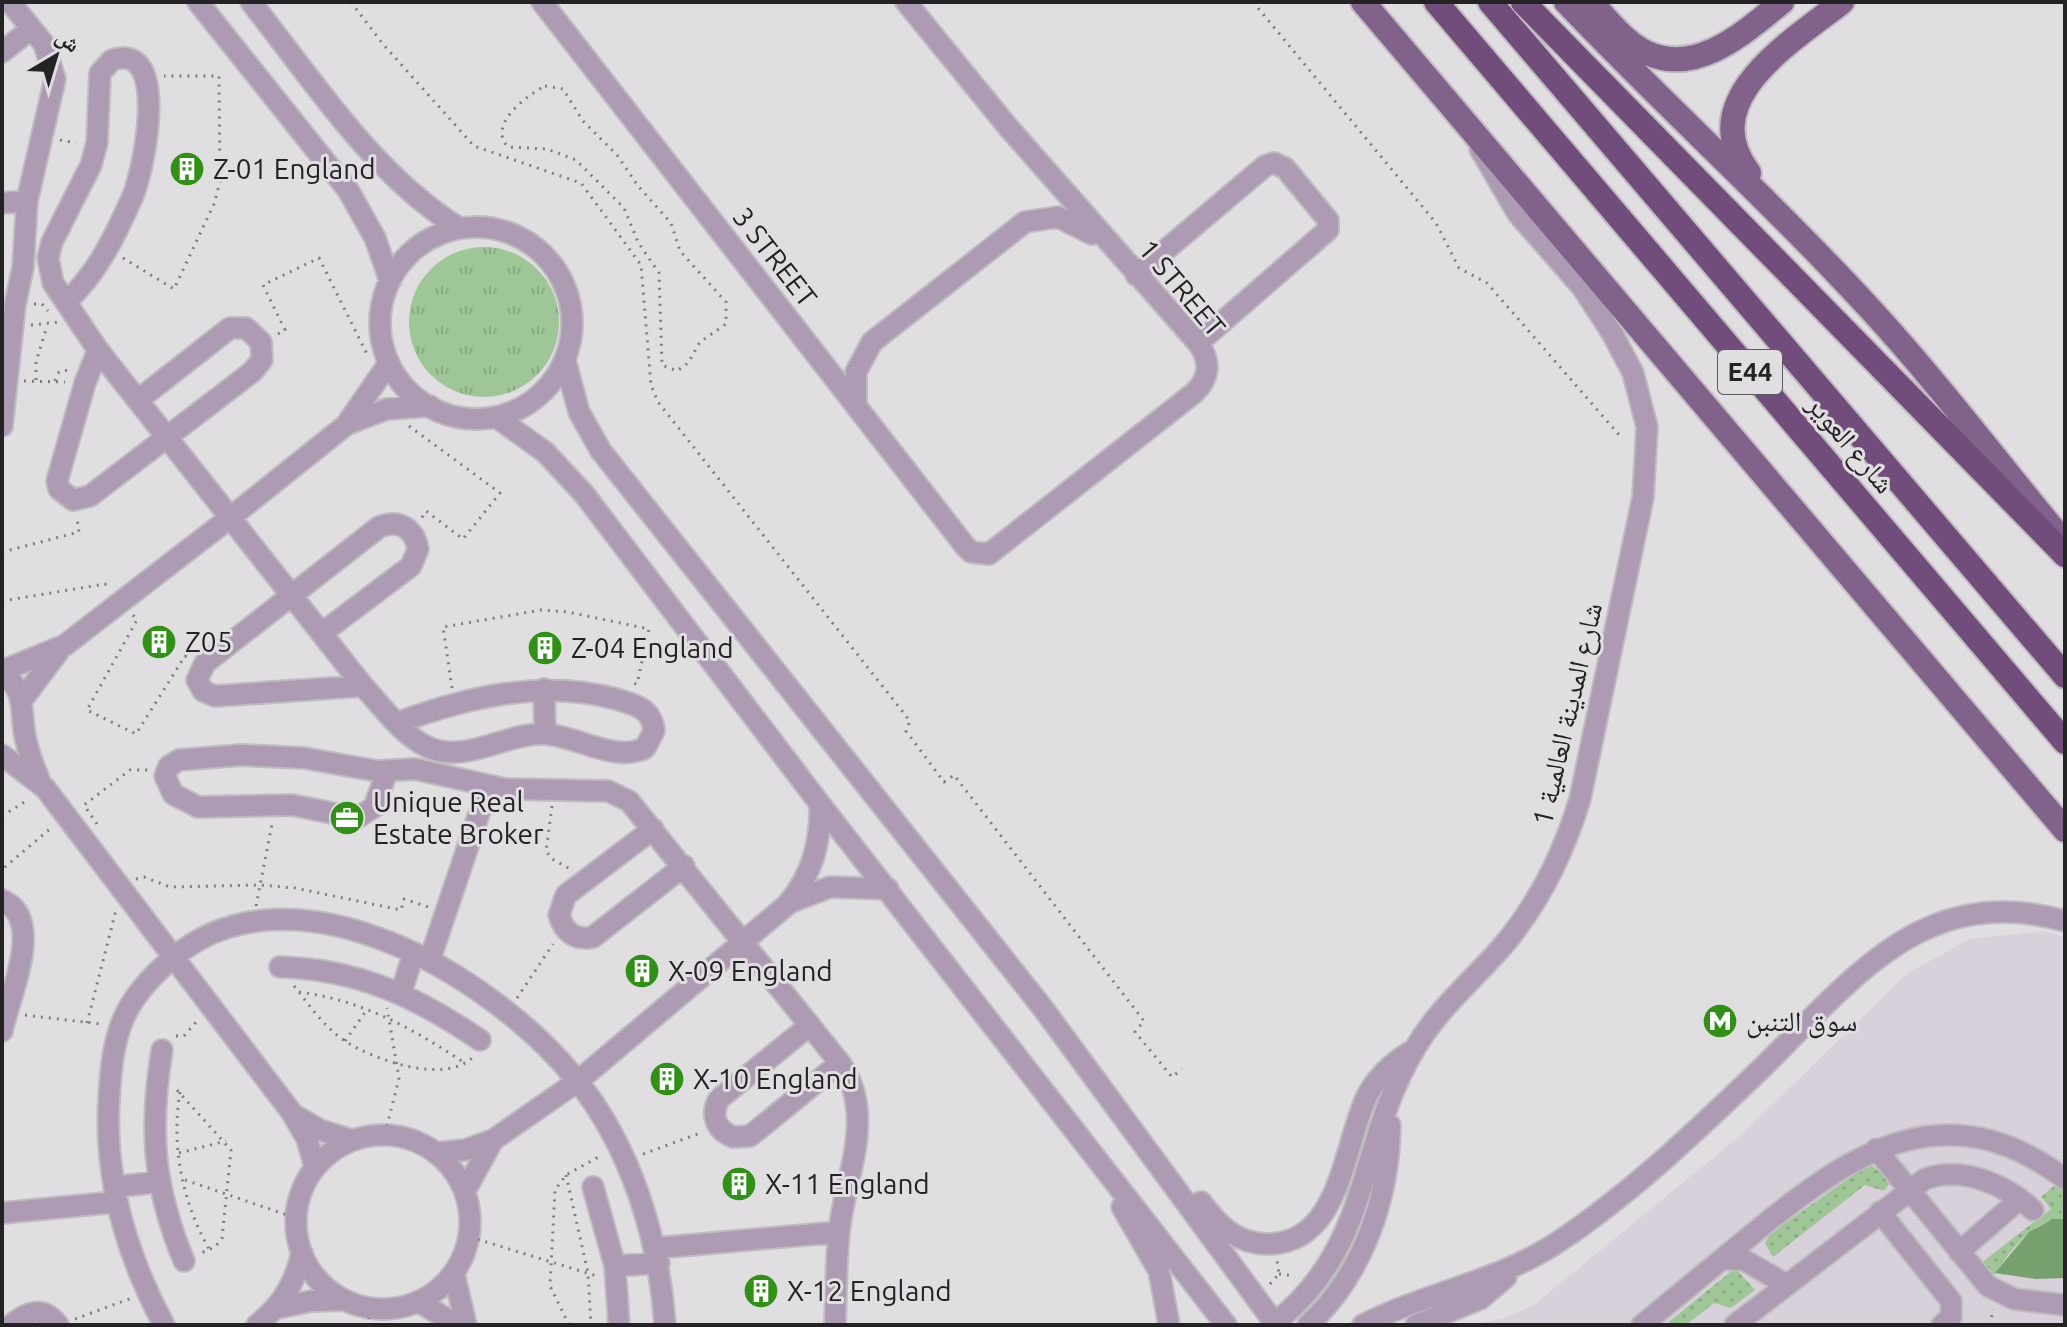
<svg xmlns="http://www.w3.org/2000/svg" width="2067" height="1327" font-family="Ubuntu,'Noto Naskh Arabic',sans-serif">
<defs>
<pattern id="grass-tufts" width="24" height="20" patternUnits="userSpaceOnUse" patternTransform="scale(2)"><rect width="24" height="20" fill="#9fc697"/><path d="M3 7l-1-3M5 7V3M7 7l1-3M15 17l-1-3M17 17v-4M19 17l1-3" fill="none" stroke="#89aa82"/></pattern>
<pattern id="garden-dots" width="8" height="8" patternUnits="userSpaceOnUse" patternTransform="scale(2)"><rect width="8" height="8" fill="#9fc697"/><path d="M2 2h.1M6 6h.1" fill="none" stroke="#89aa82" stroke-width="1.8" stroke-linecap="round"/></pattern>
</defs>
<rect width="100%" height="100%" fill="#e1dee2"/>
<!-- built -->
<path fill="#d8d0da" d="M 2045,931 L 2065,937 L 2065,1325 L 1471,1325 L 1506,1318 L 1535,1304 L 1741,1135 L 1908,973 L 1970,939 Z"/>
<!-- grass -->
<path fill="url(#grass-tufts)" d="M409 322a75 75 0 1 1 150 0a75 75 0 1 1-150 0Z"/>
<!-- garden -->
<path fill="url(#garden-dots)" d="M 1869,1164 L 1892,1180 L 1884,1191 L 1865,1185 L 1773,1257 L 1765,1243 L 1770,1234 Z
M 2056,1184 L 2065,1192 L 2065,1219 C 2032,1219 2010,1251 1994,1276 L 1981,1263 L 2051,1209 L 2041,1197 Z
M 1735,1268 L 1755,1290 L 1731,1308 L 1714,1303 L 1686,1325 L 1665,1325 Z"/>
<!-- water -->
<path fill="#77a06f" d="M 2053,1219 L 2065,1219 L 2065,1278 L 2036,1279 L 1995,1273 L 2029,1232 Z"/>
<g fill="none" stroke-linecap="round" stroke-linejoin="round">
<defs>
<path id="minor" d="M 198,2 L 348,190 L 375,238 L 390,281
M 251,2 C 314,82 372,173 459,228
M 542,2 L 965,546 L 971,552 L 989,554 L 1194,393 C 1210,378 1211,361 1198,343 L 1008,127 L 906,2
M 2,52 L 31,29
M 2,203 L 27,201
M380 323a96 96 0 1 1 192 0a96 96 0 1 1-192 0Z
M 1136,275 L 1265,166 L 1274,163 L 1285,168 L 1328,220 L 1328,230 L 1198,343
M 66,302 C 97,274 115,236 132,198 C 144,171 171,40 112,60 L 100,73 L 97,142 L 91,165 L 52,242 L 48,258 L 53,283 L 98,350 L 363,686 C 383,707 403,737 430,748 C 467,763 506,733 544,734 C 575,735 615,763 645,748 L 654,731 C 652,708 635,705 616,699 C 542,679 467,697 397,723
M 98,350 L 85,383 L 57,481 L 59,489 L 73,500 L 90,496 L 252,372 L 262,360 L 261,342 L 246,328 L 230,328 L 138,400
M 565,360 L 579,412 L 601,451 L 1042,1007 L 1276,1325
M 856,406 L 856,372 L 872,342 L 1025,222 L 1058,217 L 1092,234
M 496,417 L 545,452 L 584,494 L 820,804 L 1226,1325
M 350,423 L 387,409 L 430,406
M 2,426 L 15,305 L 23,267 L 27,201 L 55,79 L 44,44 L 10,2
M 322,633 L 411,566 L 418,549 C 414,528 399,519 379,527 L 205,663 L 197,680 L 203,691 L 215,696 L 363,686
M 2,671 L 65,645 L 231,517 L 346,425 L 389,363
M 2,674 C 27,689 20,712 25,736 C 28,751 33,765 39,779
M 544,689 L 545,734
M 22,700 L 58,652
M 2,755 L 45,788 L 292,1113 L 307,1139 L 315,1167
M 387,772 L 374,807 L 357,818 L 292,805 L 198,807 L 173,794 L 165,776 L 169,766 L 179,760 L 241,755 L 304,758 L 377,771 L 415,769 L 505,789 L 608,791 L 629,801 L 840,1063 C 877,1115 845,1175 839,1232 C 836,1262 836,1294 835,1325
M 653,829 L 566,895 L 559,915 C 564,932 575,941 593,937 L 684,866
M 2,900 C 46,919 9,996 2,1031
M 791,902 L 830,887 L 888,889
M 430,959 L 488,787
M 280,967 C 358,969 417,997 480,1040
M 401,992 L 414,953
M 810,1025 L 719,1099 C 710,1115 716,1130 733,1137 L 750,1136 L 840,1063
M 162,1050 C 149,1129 153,1186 184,1261
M 296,1116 L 320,1130 L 351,1140
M296 1222a87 87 0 1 1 174 0a87 87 0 1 1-174 0Z
M 1876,1149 L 1988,1286 L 2014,1299 L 2065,1305
M 437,1153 L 465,1150 L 493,1140 L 578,1081 L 788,904 C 812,874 821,843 820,804
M 114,1187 L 157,1182
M 593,1187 L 615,1266 L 619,1325
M 465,1191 L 493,1140
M 1201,1202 C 1218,1225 1236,1243 1266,1244 C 1341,1245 1343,1146 1367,1096 C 1377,1077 1392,1063 1410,1052
M 1122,1207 L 1159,1271 L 1169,1325
M 1880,1212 L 1951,1301 L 1951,1317 L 1942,1325
M 2,1213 L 116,1202
M 656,1248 L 839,1232
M 1959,1252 L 2020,1199
M 1722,1259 L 1744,1260 L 1787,1285
M 615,1266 L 659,1263
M 454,1274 L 466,1325
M 419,1302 L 457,1325
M 278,1308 L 311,1301 L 344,1300
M 11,1325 C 27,1312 43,1305 58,1325
M 164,1325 C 126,1254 104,1180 109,1099 C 113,1032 121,1001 174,957 C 295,857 493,977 575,1078 C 631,1146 659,1239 665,1325
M 257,1325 C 282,1305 294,1285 302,1253
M 1272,1325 C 1372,1249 1356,1148 1414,1050 C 1437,1010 1471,982 1501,948 C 1539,904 1563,855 1580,799 L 1643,497 L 1647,427 L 1633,373 L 1612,333 L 1582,287 L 1518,214 L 1480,149
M 1308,1325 C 1363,1275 1389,1198 1390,1125
M 1363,1325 C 1427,1292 1498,1282 1558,1242 C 1632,1193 1698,1129 1762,1068 C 1809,1022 1867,954 1928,928 C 1973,908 2019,908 2065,921
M 1416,1325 L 1480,1299 L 1506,1277
M 1642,1325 C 1680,1294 1717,1263 1755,1232 C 1852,1152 1946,1089 2065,1179
M 1735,1325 L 1925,1179 C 1963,1166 2005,1184 2033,1210"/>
<path id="major" d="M 1363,2 L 2065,830
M 1566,2 C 1666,107 1774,204 1873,312 C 1938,383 1997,461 2058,535
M 1591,2 C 1607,19 1625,43 1647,53 C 1698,76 1746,31 1782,2
M 1749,173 C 1693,99 1793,41 1842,2"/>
<path id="highway" d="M 1436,2 L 2065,742
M 1490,2 L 2065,676
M 1523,2 L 2065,555"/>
</defs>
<!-- minor casing -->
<use href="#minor" stroke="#bfbcc0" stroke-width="24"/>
<!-- major casing -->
<use href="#major" stroke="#bfbcc0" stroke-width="28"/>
<!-- highway casing -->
<use href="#highway" stroke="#bfbcc0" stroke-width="28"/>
<!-- path -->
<path stroke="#807d80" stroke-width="3" stroke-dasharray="2 6" stroke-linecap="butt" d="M 351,2 L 382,43 L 474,146 L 581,183 L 641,265 L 651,385 L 658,402 L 910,721 L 906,731 L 944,782 L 954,775 L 1144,1021 L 1135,1032 L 1172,1077 L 1182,1069
M 1253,2 L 1436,223 L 1459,268 L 1487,283 L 1620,436
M 545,86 L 563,89 L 583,121 L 617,155 L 638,186 L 671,223 L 680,251 L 726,302 L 726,324 L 700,342 L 688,363 L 677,371 L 662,365 L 659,273 L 638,242 L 624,208 L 576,160 L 547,149 L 508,147 C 487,125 526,96 545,86 Z
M 60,140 L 76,143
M 123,258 L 174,289 L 214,204 L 220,182 L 219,76 L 164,76
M 34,304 L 42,304 L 48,311
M 31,325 L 59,322
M 278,334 L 285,330 L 263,285 L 319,258 L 369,358
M 36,380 L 36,362 L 47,326
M 24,381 L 65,382
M 55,381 L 59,372 L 72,369
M 409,426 L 500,493 L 463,539 L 426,511 L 421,519
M 2,552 L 79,532 L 77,519
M 2,601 L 105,584 L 109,589
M 133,615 L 137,620 L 87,710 L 136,734 L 185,656 L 188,658
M 452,688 L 443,627 L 541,610 L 568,612 L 649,629 L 637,684 L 632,683
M 552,806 L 546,851 L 552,859 L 570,869
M 2,816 L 29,799
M 97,824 L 84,805 L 130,770 L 149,770
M 2,875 L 5,867 L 51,828
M 136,879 L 144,877 L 170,887 L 260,885 L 295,888 L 401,910 L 404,899 L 431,908
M 256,906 L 272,824
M 294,986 C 310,1006 324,1027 345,1041 C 374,1060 445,1085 473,1057
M 299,992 C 362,1000 414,1029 466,1064
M 517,998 L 553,944
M 25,1015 L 101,1024
M 87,1023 L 116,910
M 176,1036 L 184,1036 L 197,1021
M 345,1041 L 368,1008
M 177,1090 L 231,1150 L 222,1238 L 215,1247 L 201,1253
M 180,1092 C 171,1146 182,1201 209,1249
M 385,1134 L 399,1078 L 387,1008
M 179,1153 L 226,1141
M 643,1154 L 703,1132
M 566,1175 L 588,1273 L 591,1325
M 185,1180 L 296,1218
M 470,1237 L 597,1276
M 1279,1274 L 1295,1276
M 1270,1284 L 1279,1274 L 1277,1260
M 369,1309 L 369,1325
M 75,1319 L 132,1298
M 569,1325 L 550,1286 L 555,1190 L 566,1175 L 602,1155
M 1990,1325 L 1993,1309"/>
<!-- minor -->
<use href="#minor" stroke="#ac9bb2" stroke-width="20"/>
<!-- major -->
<use href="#major" stroke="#80628a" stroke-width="24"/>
<!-- highway -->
<use href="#highway" stroke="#704d7b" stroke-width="24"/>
</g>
<!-- icons -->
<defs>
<symbol id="building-disc" viewBox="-11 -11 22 22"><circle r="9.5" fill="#2f9214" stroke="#e1dee2"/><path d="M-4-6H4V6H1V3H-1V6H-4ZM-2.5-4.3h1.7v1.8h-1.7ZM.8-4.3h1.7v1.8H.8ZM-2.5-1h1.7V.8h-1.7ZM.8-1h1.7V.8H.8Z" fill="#fff"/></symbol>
<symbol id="office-disc" viewBox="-11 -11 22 22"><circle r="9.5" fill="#2f9214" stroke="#e1dee2"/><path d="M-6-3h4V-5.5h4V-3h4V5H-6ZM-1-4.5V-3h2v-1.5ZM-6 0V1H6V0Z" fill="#fff"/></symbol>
<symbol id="metro-disc" viewBox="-11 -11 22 22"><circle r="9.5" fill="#2f9214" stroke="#e1dee2"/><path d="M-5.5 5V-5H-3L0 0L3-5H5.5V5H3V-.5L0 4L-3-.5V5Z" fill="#fff"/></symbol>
</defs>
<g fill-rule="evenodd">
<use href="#building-disc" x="167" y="149" width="40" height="40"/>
<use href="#building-disc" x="139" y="622" width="40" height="40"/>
<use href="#building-disc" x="525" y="628" width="40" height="40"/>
<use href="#office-disc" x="327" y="798" width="40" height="40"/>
<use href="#building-disc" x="622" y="951" width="40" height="40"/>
<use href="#metro-disc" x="1700" y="1001" width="40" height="40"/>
<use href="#building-disc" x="647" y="1059" width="40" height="40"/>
<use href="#building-disc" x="719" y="1164" width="40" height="40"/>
<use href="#building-disc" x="741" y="1271" width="40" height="40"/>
</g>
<g text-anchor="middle" stroke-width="6" stroke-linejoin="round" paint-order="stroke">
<!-- shield labels -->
<rect fill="#e1dee2" stroke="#5d5a5d" stroke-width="2" x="1718" y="350" width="64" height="44" rx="6"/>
<g font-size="26" font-weight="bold" fill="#242224">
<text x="1750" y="381">E44</text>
</g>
<!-- poi labels -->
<g font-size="28" fill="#242224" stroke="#e1dee2" text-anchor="start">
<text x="213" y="179">Z-01 England</text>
<text x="185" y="652">Z05</text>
<text x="571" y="658">Z-04 England</text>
<text x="373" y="812">Unique Real<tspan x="373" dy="32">Estate Broker</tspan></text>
<text x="668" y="981">X-09 England</text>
<text x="1746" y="1031">سوق التنبن</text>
<text x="693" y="1089">X-10 England</text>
<text x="765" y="1194">X-11 England</text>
<text x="787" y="1301">X-12 England</text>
</g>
<!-- street labels -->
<g font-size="28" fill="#242224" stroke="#e1dee2">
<text transform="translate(775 257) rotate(52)" y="10">3 STREET</text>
<text transform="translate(1182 288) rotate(50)" y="10">1 STREET</text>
<text transform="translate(1851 444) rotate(50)" y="10">شارع العوير</text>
<text transform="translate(1567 714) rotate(-77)" y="10">شارع المدينة العالمية 1</text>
</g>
</g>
<!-- border -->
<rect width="2067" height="1327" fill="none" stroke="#242224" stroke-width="8"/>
<!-- north arrow -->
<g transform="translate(56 56) rotate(38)" stroke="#e1dee2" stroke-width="6" paint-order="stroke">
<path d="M0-6L14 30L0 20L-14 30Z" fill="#242224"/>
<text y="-12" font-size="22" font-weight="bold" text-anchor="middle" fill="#242224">ش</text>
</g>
</svg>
